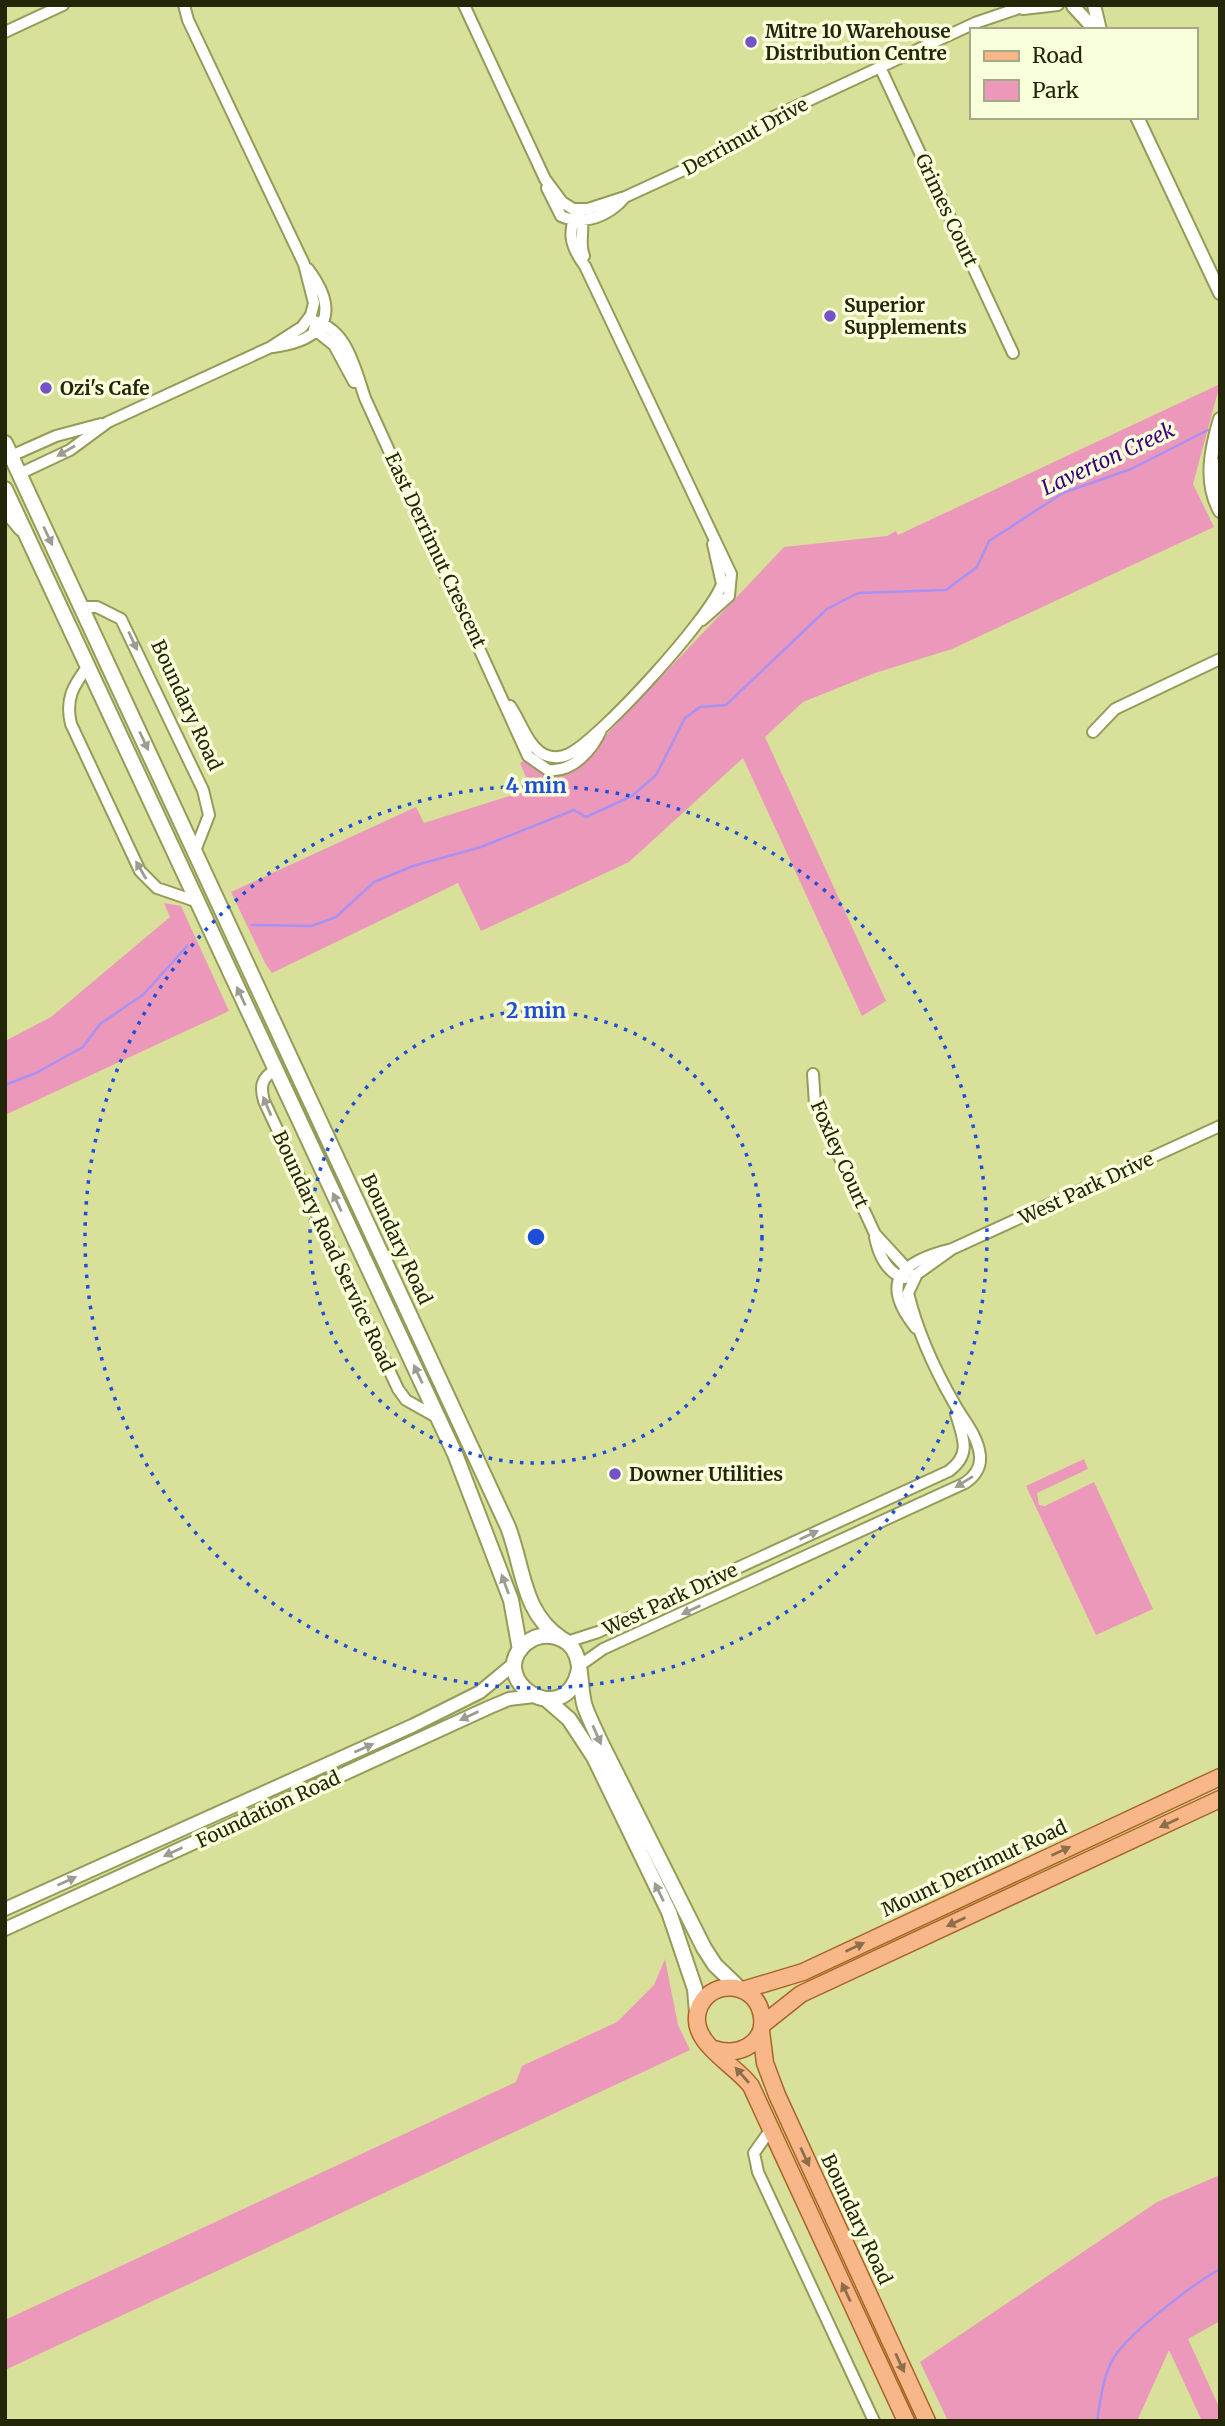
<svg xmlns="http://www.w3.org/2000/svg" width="1225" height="2426" font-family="Merriweather,serif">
<rect width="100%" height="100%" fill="#d8e09a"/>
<!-- green -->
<path fill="#ec98bb" d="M 1220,384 L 1193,484 L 1214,527 L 952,649 L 875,673 L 803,702 L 765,737 L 886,1001 L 862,1016 L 743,758 L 629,862 L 481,931 L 458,883 L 272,973 L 265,963 L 231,892 L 416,807 L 424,823 L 531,789 L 520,763 L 525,760 C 539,774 555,778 573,770 L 784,547 L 887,536 L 896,531 L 898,535 Z
M 164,903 L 181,906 L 229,1011 L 5,1115 L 5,1041 L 51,1017 L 170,917 Z
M 1084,1459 L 1088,1469 L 1037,1493 L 1039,1505 L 1045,1506 L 1094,1482 L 1153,1609 L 1096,1635 L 1026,1486 Z
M 665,1959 L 678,2025 L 690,2050 L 5,2370 L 5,2320 L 516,2082 L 522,2066 L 617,2022 L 654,1985 Z
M 1220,2175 L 1220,2321 L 1188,2339 L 1220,2409 L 1220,2421 L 1202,2421 L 1169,2350 L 1137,2421 L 948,2421 L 920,2362 L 1157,2202 Z"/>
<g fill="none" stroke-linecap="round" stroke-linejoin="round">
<!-- stream -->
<path stroke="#a891f3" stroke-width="2.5" d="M 252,925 L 311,926 L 336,917 L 374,882 L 413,866 L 481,847 L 574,810 L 586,817 L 632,796 L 656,775 L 685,718 L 700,707 L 726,705 L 827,609 L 858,593 L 946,590 L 977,567 L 989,541 L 1063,493 L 1131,469 L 1208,430
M 5,1085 L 36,1073 L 83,1047 L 100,1024 L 144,994 L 187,946
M 1097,2421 C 1101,2398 1103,2372 1117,2353 C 1135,2329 1193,2284 1220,2269"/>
<defs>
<path id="minor" d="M 464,5 L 545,179 L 562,202 L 573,209 L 588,209 L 625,197 L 725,151 L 771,118 L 975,23 L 1028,5
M 1023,9 L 1058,5
M 5,32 L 63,5
M 880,67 L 1013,353
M 547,188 L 561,216 C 584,226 609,216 625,197
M 578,209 C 567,232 570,246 585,266 L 731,574 L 729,596 L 702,620
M 580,215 C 586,227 578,242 584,256
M 309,320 C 347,326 354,366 365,398 L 528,756 L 548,770 C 573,773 593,749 602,728
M 314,329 L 334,345 L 354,382
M 273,347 C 326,340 341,313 308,269
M 11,456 L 56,436 L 101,424
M 19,474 L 70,450 L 108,422 L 271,347 L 302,327 L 311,315 L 314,303 L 304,264 L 188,20 L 184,5
M 5,512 L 20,530
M 82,607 L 97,607 L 121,619 L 203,790 L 209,815 L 195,851
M 88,666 C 73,686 65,699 71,724 L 140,871 L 157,888 L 198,902
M 510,706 C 521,721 529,751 548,756 C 555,758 563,757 569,754 C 600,739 711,617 722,584 L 713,544
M 1093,732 L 1115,709 L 1220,659
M 275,1070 C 261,1078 260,1087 264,1101 L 398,1389 L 406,1400 L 438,1418
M 813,1074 L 815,1104 L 875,1234 L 909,1271
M 875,1237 C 878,1253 887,1274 905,1278
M 916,1328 C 878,1281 902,1261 952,1249 L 1220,1126
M 567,1642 L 598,1632 L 949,1471 C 972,1454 963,1438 956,1414
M 579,1666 L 603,1649 L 965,1483 C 974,1477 981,1468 980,1456 C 978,1435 963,1420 954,1403 C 935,1370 917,1330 908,1293 L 917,1274 L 952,1249
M 771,2129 L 754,2153 L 758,2172 L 874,2421"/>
<path id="tertiary" d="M 1094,5 L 1100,30
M 1073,6 L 1095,30
M 1137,117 L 1220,293
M 1220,419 C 1211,449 1204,482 1220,511
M 1220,465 L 1220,484
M 5,1909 L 414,1725 L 480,1692 L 515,1663
M 5,1929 L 490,1707 L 509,1699 L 534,1696"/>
<path id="secondary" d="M 5,443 L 508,1527 C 524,1569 522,1613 562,1639
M 5,489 L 455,1454 L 511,1600 L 520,1650
M 579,1669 C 566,1733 485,1680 525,1644 C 534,1636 545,1634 556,1637 C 587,1645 577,1683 585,1707 C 589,1718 595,1730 600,1741 L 704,1948 L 715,1965 L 739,1988
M 546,1699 L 569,1719 L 594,1757 L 669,1912 L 695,1989 L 697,2013"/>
<path id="primary" d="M 743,1990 L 803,1972 L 1220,1777
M 762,2025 L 801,1994 L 1220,1799
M 761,2031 L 765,2063 L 777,2095 L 927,2421
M 714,2049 C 739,2058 769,2042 761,2012 C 753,1980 707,1979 698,2011 C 689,2043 735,2064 751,2086 L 906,2421"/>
</defs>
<!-- minor casing -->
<use href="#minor" stroke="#959b58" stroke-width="14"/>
<!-- tertiary casing -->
<use href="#tertiary" stroke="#959b58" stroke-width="16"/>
<!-- secondary casing -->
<use href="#secondary" stroke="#959b58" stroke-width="18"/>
<!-- primary casing -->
<use href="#primary" stroke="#a96528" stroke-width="19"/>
<!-- minor -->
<use href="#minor" stroke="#fff" stroke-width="10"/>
<!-- tertiary -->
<use href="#tertiary" stroke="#fff" stroke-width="12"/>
<!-- secondary -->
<use href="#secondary" stroke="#fff" stroke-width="14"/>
<!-- primary -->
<use href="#primary" stroke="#f7b788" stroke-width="16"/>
</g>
<!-- one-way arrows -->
<defs><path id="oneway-solid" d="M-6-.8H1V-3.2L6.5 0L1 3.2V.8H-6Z" transform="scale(1.75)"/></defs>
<g fill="#9c9d90">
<use href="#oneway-solid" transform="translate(66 451) rotate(150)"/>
<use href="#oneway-solid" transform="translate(48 536) rotate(65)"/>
<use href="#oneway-solid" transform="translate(133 641) rotate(65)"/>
<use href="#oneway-solid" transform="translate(144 741) rotate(65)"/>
<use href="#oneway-solid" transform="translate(141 870) rotate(-120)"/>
<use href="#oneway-solid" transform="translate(241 996) rotate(-115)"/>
<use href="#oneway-solid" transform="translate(267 1106) rotate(-113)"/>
<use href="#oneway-solid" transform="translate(337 1202) rotate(-115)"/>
<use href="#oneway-solid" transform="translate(418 1374) rotate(-115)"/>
<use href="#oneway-solid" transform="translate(964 1482) rotate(148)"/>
<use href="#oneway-solid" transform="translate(809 1535) rotate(-25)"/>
<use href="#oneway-solid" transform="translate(505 1584) rotate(-110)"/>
<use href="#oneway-solid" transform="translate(691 1610) rotate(155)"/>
<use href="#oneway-solid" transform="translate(469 1716) rotate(155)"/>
<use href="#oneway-solid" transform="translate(597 1735) rotate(66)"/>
<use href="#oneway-solid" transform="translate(364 1748) rotate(-24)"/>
<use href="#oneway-solid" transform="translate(173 1852) rotate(155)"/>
<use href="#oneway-solid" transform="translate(67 1881) rotate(-24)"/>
<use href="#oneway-solid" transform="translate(659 1892) rotate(-116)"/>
</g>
<g fill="#8d6e48">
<use href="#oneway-solid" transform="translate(1169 1823) rotate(155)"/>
<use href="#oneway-solid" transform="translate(1061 1851) rotate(-25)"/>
<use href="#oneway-solid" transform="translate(956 1922) rotate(155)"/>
<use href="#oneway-solid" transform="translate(855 1947) rotate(-25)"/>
<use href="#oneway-solid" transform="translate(742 2075) rotate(-131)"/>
<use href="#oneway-solid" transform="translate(805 2157) rotate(65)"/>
<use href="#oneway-solid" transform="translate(846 2292) rotate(-115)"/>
<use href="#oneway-solid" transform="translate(900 2363) rotate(65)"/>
</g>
<!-- distance rings -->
<g fill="none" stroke="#1d4ed8" stroke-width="3.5" stroke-dasharray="3.5 7">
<circle cx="536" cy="1237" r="226"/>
<circle cx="536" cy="1237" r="451"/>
</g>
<!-- markers -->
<g fill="#7551ca" stroke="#f9fedb" stroke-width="2.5">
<circle cx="751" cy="42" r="7"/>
<circle cx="830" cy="316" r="7"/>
<circle cx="46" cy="388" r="7"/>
<circle cx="615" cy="1474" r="7"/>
</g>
<g text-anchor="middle" stroke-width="7" stroke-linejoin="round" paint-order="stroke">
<!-- poi labels -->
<g font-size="19" font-weight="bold" fill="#232609" stroke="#f9fedb" text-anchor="start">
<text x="765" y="38">Mitre 10 Warehouse<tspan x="765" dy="22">Distribution Centre</tspan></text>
<text x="844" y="312">Superior<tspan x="844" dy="22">Supplements</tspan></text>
<text x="60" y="395">Ozi's Cafe</text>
<text x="629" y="1481">Downer Utilities</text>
</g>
<!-- street labels -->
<g font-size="19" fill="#232609" stroke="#f9fedb">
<text transform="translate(745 136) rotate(-29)" y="7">Derrimut Drive</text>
<text transform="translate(947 210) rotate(65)" y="7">Grimes Court</text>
<text transform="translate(436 550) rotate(65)" y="7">East Derrimut Crescent</text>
<text transform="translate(187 705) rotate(65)" y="7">Boundary Road</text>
<text transform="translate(840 1154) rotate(66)" y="7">Foxley Court</text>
<text transform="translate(1086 1188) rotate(-25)" y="7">West Park Drive</text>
<text transform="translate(397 1239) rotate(65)" y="7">Boundary Road</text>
<text transform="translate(334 1251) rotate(65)" y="7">Boundary Road Service Road</text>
<text transform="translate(670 1599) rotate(-25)" y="7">West Park Drive</text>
<text transform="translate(268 1809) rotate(-25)" y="7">Foundation Road</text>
<text transform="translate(974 1868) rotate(-25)" y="7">Mount Derrimut Road</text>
<text transform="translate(857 2219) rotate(65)" y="7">Boundary Road</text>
</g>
<!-- water labels -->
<g font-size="21" font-style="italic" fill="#3a037d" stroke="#f9fedb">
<text transform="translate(1108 459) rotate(-25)" y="7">Laverton Creek</text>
</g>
</g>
<circle cx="536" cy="1237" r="10" fill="#1d4ed8" stroke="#f9fedb" stroke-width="3.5"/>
<g font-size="21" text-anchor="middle" font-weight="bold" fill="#1d4ed8" stroke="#f9fedb" stroke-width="7" stroke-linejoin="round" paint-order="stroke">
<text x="536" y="793">4 min</text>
<text x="536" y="1018">2 min</text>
</g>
<!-- border -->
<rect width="1225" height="2426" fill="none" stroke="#232609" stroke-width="14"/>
<!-- legend -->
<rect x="970" y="28" width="228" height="91" fill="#f9fedb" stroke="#a3a887" stroke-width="2"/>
<rect x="984" y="51" width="35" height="10" fill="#f7b788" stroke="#a3a887" stroke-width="2"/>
<text x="1032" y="63" font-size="21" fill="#232609">Road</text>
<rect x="984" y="80" width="35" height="21" fill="#ec98bb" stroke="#a3a887" stroke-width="2"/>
<text x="1032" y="98" font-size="21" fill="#232609">Park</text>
</svg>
